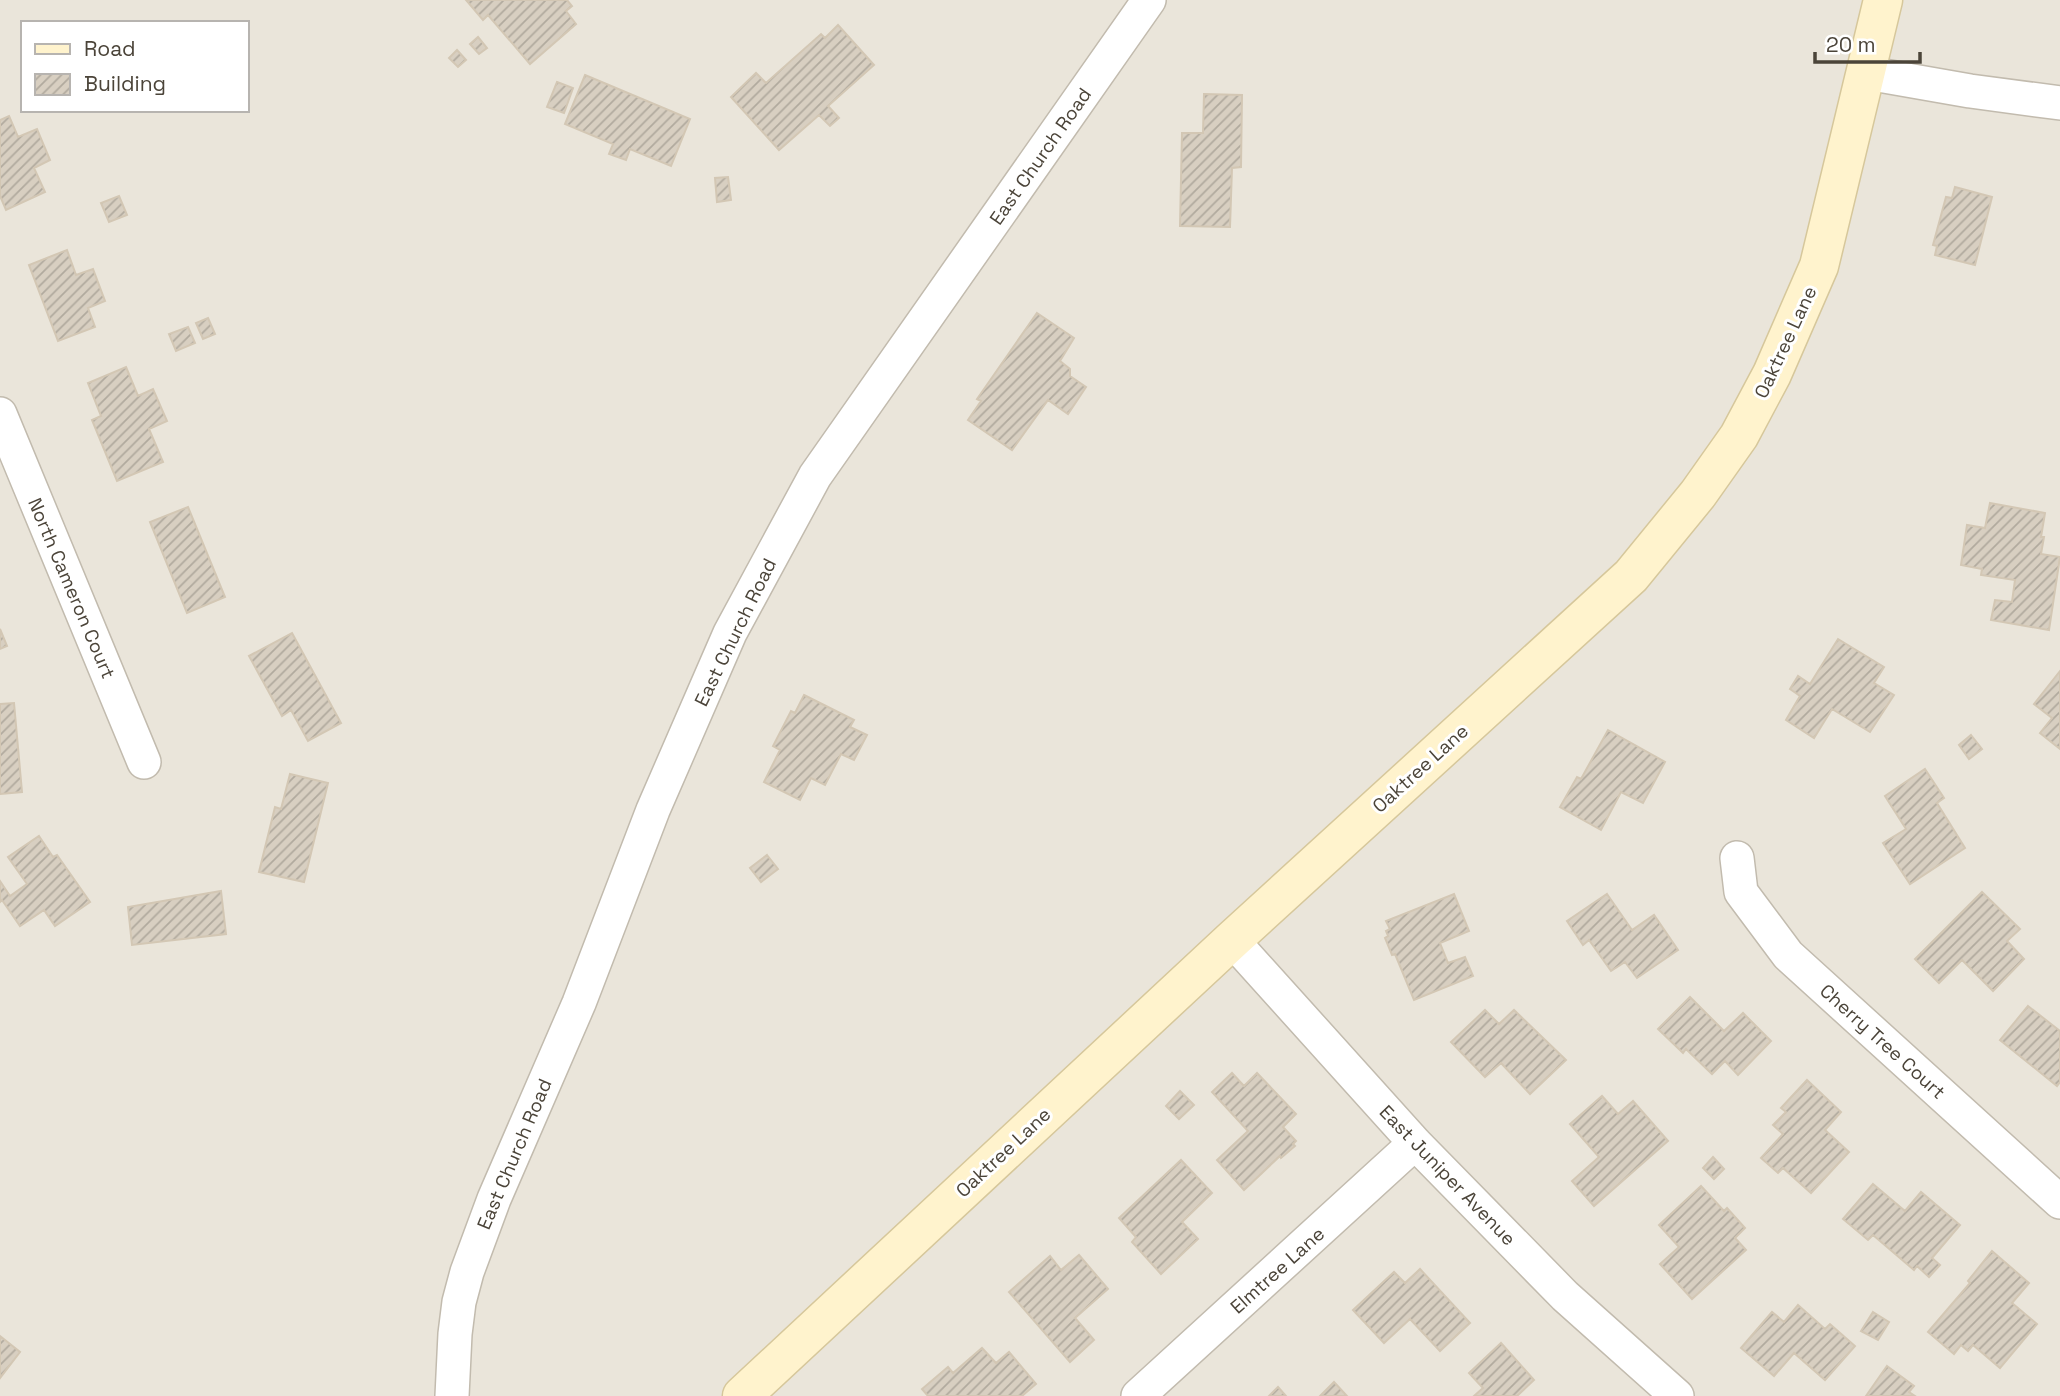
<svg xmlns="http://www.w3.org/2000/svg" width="2060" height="1396" font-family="'Space Grotesk',sans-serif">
<defs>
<pattern id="building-hatch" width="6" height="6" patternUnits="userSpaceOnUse" patternTransform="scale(1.75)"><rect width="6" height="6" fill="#d8cfc1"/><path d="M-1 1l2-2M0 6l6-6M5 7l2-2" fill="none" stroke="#b1aa9e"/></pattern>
</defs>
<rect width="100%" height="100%" fill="#f6f3ec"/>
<!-- residential -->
<path fill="#eae5da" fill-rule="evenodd" d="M 0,0 L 2060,0 L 2060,1396 L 0,1396 ZM 23,23 L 247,23 L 247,110 L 23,110 Z"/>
<!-- building -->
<path fill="url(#building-hatch)" stroke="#d3c7b4" stroke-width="2" d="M 466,0 L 567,0 L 572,6 L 566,11 L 576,24 L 530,64 L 488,15 L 483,20 Z
M 838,25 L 874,65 L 828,106 L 839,118 L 830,126 L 819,115 L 779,150 L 731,97 L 756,73 L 766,83 L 821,34 L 825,38 Z
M 478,37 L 487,48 L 479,54 L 470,44 Z
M 457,50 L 466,60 L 458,67 L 449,58 Z
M 585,75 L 690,119 L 671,166 L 630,149 L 626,160 L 609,154 L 613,144 L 565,124 Z
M 557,82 L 573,88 L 564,113 L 547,107 Z
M 1204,94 L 1242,95 L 1241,167 L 1232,168 L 1230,227 L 1180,226 L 1182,133 L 1203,133 Z
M 9,116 L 18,137 L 37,129 L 50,160 L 34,168 L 45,192 L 6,210 L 0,196 L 0,120 Z
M 728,177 L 731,200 L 717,202 L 715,178 Z
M 1955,187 L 1992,197 L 1975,265 L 1935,255 L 1937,246 L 1933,245 L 1946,197 L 1952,198 Z
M 119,196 L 127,215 L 109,222 L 101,203 Z
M 67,250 L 76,275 L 93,269 L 105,301 L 88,308 L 95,327 L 58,341 L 29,265 Z
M 1037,313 L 1074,338 L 1060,361 L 1070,369 L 1070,376 L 1086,387 L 1068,414 L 1048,400 L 1012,450 L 968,420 L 981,401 L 977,399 Z
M 208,318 L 215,334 L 203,339 L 196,323 Z
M 188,327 L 195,343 L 176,351 L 169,334 Z
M 126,367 L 138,396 L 153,389 L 167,421 L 149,429 L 163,462 L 117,481 L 92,420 L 101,416 L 88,383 Z
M 1990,503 L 2045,513 L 2041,537 L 2044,537 L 2041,554 L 2060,557 L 2049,630 L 1991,620 L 1995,600 L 2012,602 L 2015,580 L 1981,575 L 1982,569 L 1961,565 L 1967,525 L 1985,528 Z
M 188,507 L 225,597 L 187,613 L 150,522 Z
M 0,629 L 7,646 L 0,649 Z
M 292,633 L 341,723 L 308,741 L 291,710 L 282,716 L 249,656 Z
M 1838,639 L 1884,667 L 1874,683 L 1894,695 L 1870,732 L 1832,709 L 1814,738 L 1786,720 L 1800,696 L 1790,689 L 1798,676 L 1810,684 Z
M 2060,671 L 2060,749 L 2040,733 L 2052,718 L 2034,704 Z
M 804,695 L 854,720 L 850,727 L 867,735 L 854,760 L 841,754 L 825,785 L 811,778 L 800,800 L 764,782 L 780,750 L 773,746 L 791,711 L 795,713 Z
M 14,703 L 22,792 L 0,794 L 0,704 Z
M 1608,730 L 1665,762 L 1643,803 L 1621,792 L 1601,830 L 1560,807 L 1577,777 L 1581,779 Z
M 1971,735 L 1982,749 L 1969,759 L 1959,745 Z
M 1925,769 L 1944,798 L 1937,803 L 1965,848 L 1910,884 L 1883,843 L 1906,829 L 1885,796 Z
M 290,774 L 328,783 L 304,882 L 259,872 L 275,807 L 281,809 Z
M 39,836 L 53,857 L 57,855 L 90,902 L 55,926 L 44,910 L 20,926 L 2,900 L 0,902 L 0,881 L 10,896 L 27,884 L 8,857 Z
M 767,855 L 778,869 L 761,882 L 750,868 Z
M 221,891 L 226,934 L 132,945 L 128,907 Z
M 1982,892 L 2020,929 L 2007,941 L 2024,959 L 1993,991 L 1962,960 L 1939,983 L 1915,959 Z
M 1454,894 L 1469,931 L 1440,943 L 1448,963 L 1465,957 L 1473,976 L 1414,1000 L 1395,954 L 1392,955 L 1385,938 L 1388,936 L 1386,931 L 1390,929 L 1386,921 Z
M 1607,894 L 1632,930 L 1654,915 L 1678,950 L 1637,978 L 1625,962 L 1611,971 L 1589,940 L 1583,945 L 1567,921 Z
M 1690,997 L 1724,1031 L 1743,1013 L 1771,1041 L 1738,1075 L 1725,1061 L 1712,1074 L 1686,1049 L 1683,1053 L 1658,1029 Z
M 2028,1006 L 2060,1031 L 2060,1082 L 2057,1086 L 2000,1040 Z
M 1485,1010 L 1499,1024 L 1514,1010 L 1566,1060 L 1530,1094 L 1501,1063 L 1485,1077 L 1451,1042 Z
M 1232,1073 L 1244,1086 L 1257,1073 L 1296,1114 L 1283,1127 L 1296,1141 L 1293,1144 L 1295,1146 L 1281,1158 L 1280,1156 L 1244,1190 L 1217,1160 L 1248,1131 L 1212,1092 Z
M 1807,1080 L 1841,1112 L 1825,1130 L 1849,1152 L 1811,1193 L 1783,1168 L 1778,1173 L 1761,1158 L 1783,1134 L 1773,1125 L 1786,1112 L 1781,1108 Z
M 1180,1091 L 1194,1105 L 1179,1119 L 1166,1106 Z
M 1602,1096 L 1618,1114 L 1633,1101 L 1668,1141 L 1594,1206 L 1572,1181 L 1599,1157 L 1570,1124 Z
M 1713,1157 L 1724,1169 L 1714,1179 L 1703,1168 Z
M 1181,1160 L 1212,1193 L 1182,1222 L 1198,1239 L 1161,1274 L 1132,1242 L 1136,1237 L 1119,1218 Z
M 1873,1184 L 1905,1211 L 1921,1192 L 1960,1225 L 1932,1258 L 1940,1265 L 1929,1277 L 1917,1266 L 1914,1270 L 1873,1235 L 1868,1240 L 1843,1219 Z
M 1701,1186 L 1724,1211 L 1727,1208 L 1745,1228 L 1735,1238 L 1746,1250 L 1692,1299 L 1660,1264 L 1679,1247 L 1659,1225 Z
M 1992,1251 L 2029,1283 L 2012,1303 L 2037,1324 L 2000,1368 L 1973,1345 L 1968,1351 L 1961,1345 L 1954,1354 L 1928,1332 L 1970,1283 L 1968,1281 Z
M 1079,1255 L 1108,1289 L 1075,1318 L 1094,1340 L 1070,1362 L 1009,1292 L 1050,1256 L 1061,1270 Z
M 1420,1269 L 1470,1323 L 1440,1351 L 1410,1319 L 1384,1343 L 1353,1310 L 1394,1272 L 1405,1283 Z
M 1798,1305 L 1825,1329 L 1830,1324 L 1855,1346 L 1825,1380 L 1794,1353 L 1774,1376 L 1741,1348 L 1772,1312 L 1784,1322 Z
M 1873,1312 L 1889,1322 L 1878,1340 L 1861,1331 Z
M 0,1336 L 20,1352 L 0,1378 Z
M 1501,1343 L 1534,1380 L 1517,1396 L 1474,1396 L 1483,1388 L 1469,1373 Z
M 982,1348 L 996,1363 L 1009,1352 L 1036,1384 L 1022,1396 L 928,1396 L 922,1389 L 948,1367 L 953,1373 Z
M 1887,1366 L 1914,1386 L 1909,1392 L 1915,1396 L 1866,1396 Z
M 1334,1382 L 1347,1396 L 1320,1396 Z
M 1278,1387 L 1286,1396 L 1269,1396 Z"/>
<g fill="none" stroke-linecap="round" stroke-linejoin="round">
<defs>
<path id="street" d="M 1867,73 L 1970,91 L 2060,103
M 0,414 L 144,762
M 1737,858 L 1741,892 L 1788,955 L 2060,1202
M 1232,940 L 1415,1143 L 1565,1296 L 1677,1396
M 452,1396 L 455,1334 L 459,1302 L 467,1272 L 494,1199 L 579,1003 L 653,810 L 730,633 L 815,476 L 1149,0
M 1138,1396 L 1415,1143"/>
<path id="secondary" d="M 742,1396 L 1232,940 L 1631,576 L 1698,494 L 1739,436 L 1772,374 L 1819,266 L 1883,0"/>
</defs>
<!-- street casing -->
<use href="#street" stroke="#c2bbae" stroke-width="36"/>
<!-- secondary casing -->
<use href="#secondary" stroke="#d6c79b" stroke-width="41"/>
<!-- street -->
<use href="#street" stroke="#fff" stroke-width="33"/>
<!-- secondary -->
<use href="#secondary" stroke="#fff3cd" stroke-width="38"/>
</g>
<g text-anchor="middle" stroke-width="6" stroke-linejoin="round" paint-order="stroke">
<!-- street labels -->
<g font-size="19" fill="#4b4439" stroke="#fff">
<text transform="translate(1040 156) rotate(-55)" y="7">East Church Road</text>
<text transform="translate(1785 342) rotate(-65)" y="7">Oaktree Lane</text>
<text transform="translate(72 588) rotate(67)" y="7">North Cameron Court</text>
<text transform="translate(735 632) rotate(-64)" y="7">East Church Road</text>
<text transform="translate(1420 768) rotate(-42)" y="7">Oaktree Lane</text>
<text transform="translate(1883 1041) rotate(42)" y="7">Cherry Tree Court</text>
<text transform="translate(1003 1152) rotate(-43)" y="7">Oaktree Lane</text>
<text transform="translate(514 1154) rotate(-67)" y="7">East Church Road</text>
<text transform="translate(1448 1175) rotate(46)" y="7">East Juniper Avenue</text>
<text transform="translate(1277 1270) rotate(-42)" y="7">Elmtree Lane</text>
</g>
</g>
<!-- legend -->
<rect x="21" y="21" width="228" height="91" fill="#ffffff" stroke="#b7b4b0" stroke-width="2"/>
<rect x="35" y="44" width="35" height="10" fill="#fff3cd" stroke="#b7b4b0" stroke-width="2"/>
<text x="84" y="56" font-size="21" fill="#4b4439">Road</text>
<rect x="35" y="74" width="35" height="21" fill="url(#building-hatch)" stroke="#b7b4b0" stroke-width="2"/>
<text x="84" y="91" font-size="21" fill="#4b4439">Building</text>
<!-- scale -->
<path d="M1815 52v10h105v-10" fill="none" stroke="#4b4439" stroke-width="3.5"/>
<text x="1826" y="52" font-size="21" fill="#4b4439" stroke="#ffffff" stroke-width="5" paint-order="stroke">20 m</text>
</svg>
